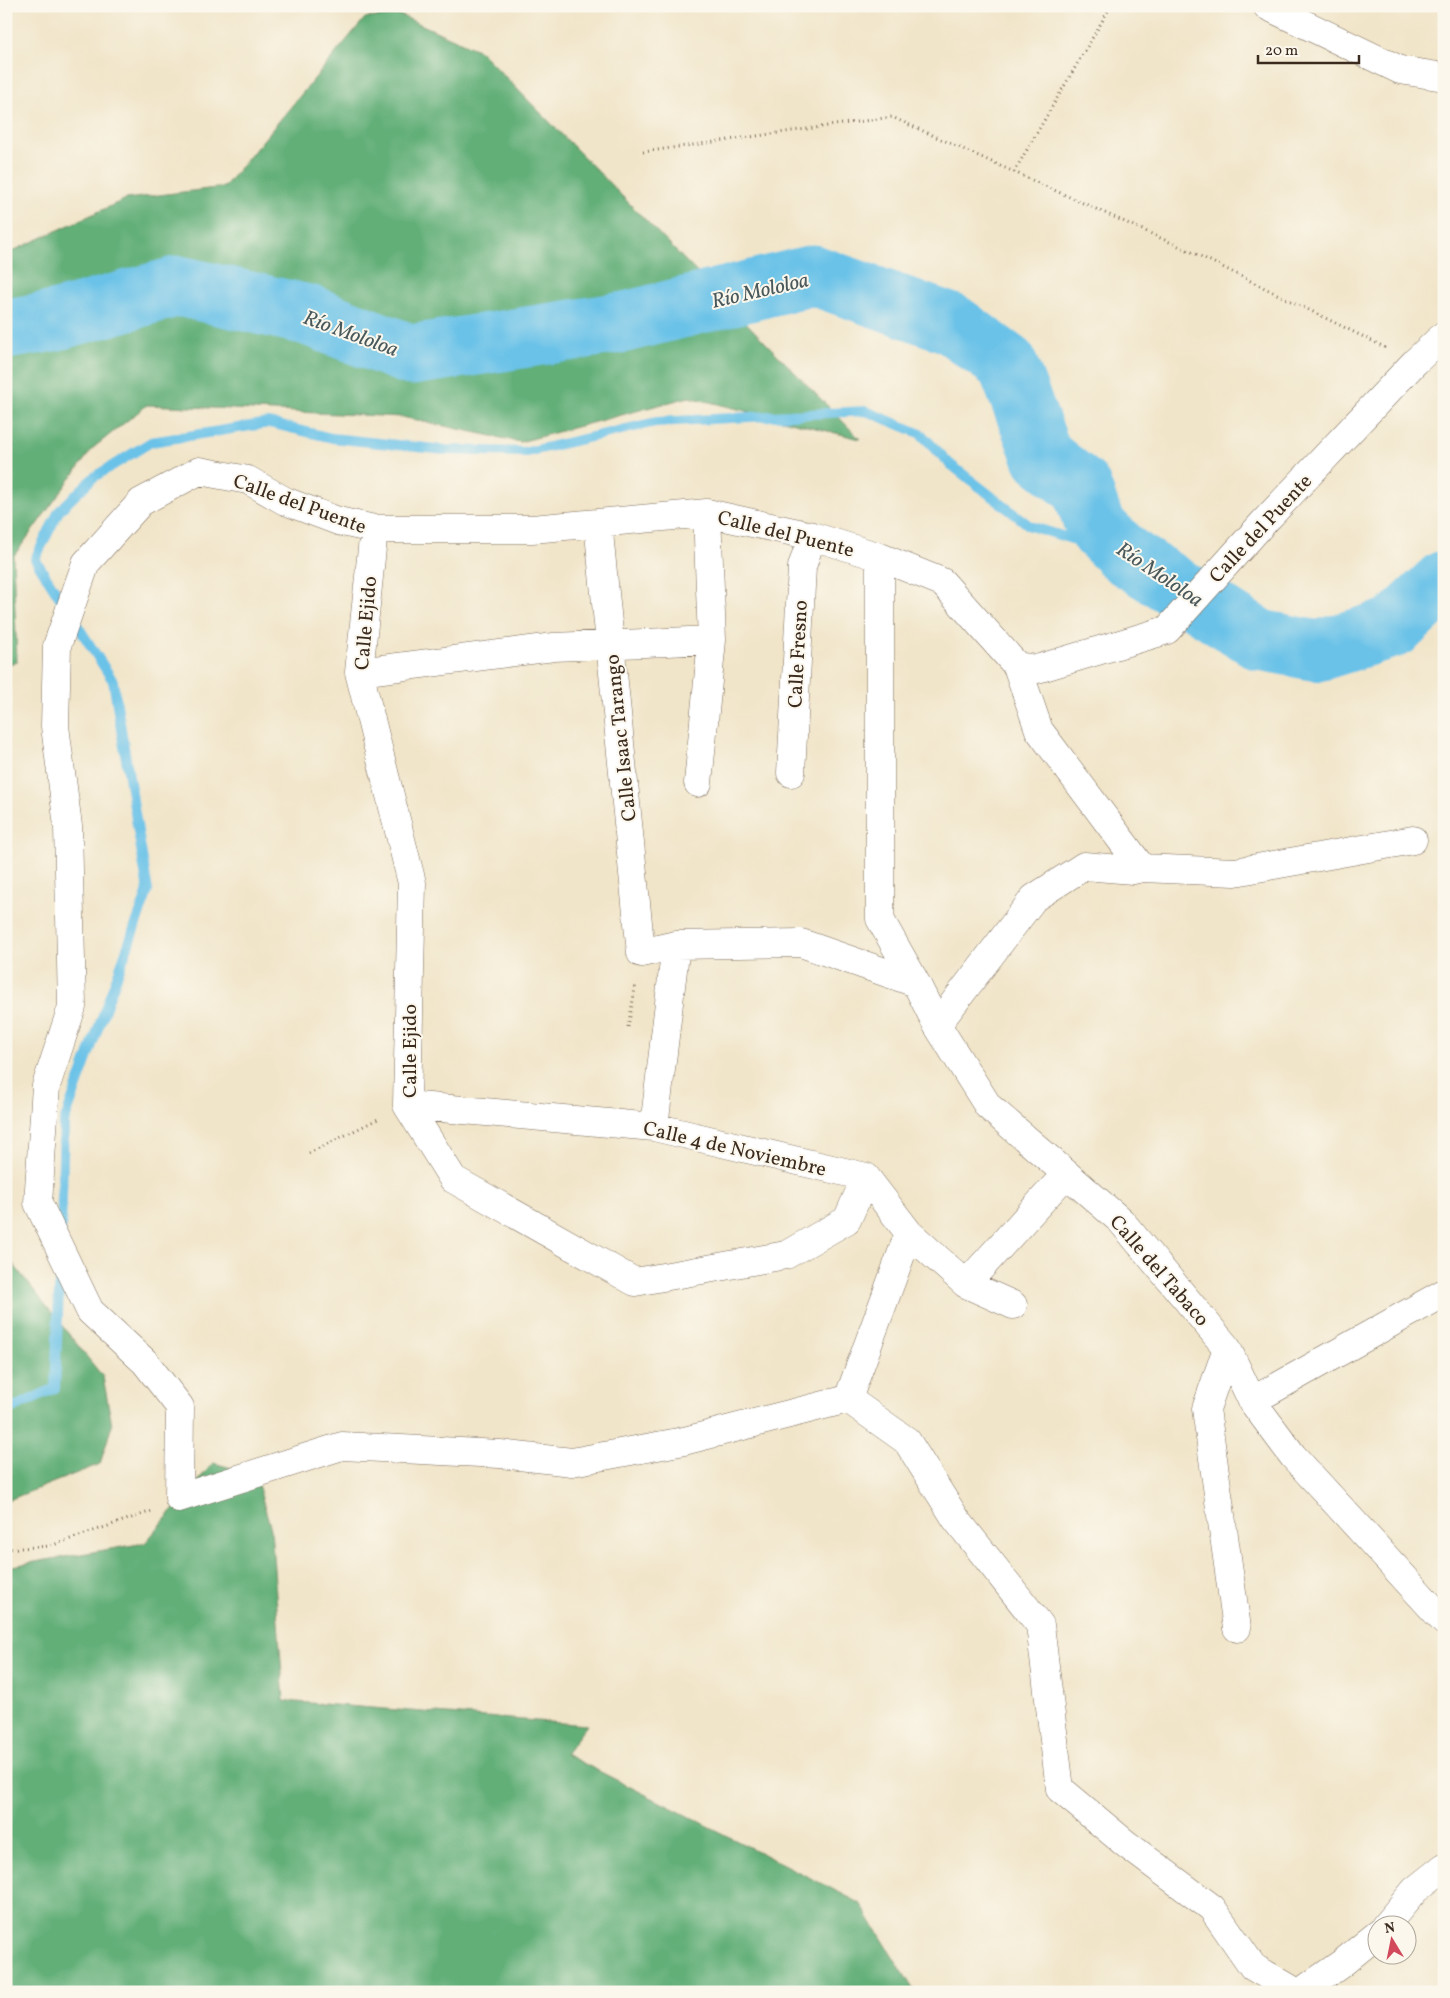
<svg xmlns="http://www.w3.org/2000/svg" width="1450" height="1998" font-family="Vollkorn,serif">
<rect width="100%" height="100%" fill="#fbf7ec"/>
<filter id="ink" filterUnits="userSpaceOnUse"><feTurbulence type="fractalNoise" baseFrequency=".02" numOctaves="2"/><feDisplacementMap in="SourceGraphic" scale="10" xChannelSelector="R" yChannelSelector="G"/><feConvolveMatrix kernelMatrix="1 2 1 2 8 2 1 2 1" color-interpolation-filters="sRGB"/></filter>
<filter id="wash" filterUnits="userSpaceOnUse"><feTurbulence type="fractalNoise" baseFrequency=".0096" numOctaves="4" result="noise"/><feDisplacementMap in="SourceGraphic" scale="20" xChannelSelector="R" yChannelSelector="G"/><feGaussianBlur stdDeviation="1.12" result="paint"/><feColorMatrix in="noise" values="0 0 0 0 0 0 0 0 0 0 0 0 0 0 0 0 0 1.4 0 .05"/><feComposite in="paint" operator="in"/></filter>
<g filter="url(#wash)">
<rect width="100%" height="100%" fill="#f1e5c9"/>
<!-- forest -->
<path fill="#62af78" stroke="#4e6c4b" d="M 400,15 L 480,51 L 860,439 L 689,397 L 520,442 L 402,417 L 147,405 L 93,448 L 13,557 L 17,662 L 6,665 L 6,254 L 126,199 L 224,187 L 365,18 Z
M 6,1238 L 13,1264 L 103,1377 L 112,1425 L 100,1464 L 6,1501 Z
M 213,1463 L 255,1474 L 271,1529 L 284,1701 L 587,1725 L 565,1754 L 860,1903 L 915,1992 L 6,1992 L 6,1567 L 145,1543 Z"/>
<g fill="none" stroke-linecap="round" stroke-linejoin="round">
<!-- stream -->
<path stroke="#6bc2e8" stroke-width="10" d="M 61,1233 L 64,1122 L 148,891 L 113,681 L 35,559 L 59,511 L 94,477 L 151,442 L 269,423 L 332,438 L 445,450 L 527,452 L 656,422 L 866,411 L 921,434 L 950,464 L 1030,526 L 1126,556
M 6,1411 L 55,1388 L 60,1265"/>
<!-- river -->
<path stroke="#6bc2e8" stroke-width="61" d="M 6,329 L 54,321 L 179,286 L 308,315 L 411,355 L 625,322 L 813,275 L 952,324 L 1007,364 L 1043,457 L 1081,487 L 1095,526 L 1126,556 L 1260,640 L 1318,651 L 1395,627 L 1444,581"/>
</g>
</g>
<g filter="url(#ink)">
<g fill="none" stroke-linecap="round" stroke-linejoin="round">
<defs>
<path id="street" d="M 1267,6 L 1400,70 L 1444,77
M 598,523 L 641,953 L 676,945 L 801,943 L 916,983
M 374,529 L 359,672 L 412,883 L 407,1105 L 453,1179 L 635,1282 L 786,1255 L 847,1220 L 866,1177
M 880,557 L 880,919 L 916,983 L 937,1025 L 988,1106 L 1121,1221 L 1227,1348 L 1252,1401 L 1293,1456 L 1444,1621
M 1017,666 L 1039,730 L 1142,868
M 359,672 L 554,647 L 712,640
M 791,773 L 802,567 L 812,536
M 698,783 L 712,640 L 707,513
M 937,1025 L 1034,898 L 1084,866 L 1133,870 L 1142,868 L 1235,872 L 1413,840
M 407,1105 L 654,1127 L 866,1177 L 909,1233 L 966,1284 L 1013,1305
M 654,1127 L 676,945
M 966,1284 L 1066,1174
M 1227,1348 L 1206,1409 L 1237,1628
M 848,1399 L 909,1233
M 1252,1401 L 1444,1293
M 1385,1926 L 1415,1890 L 1444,1867
M 1296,1992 L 1253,1967 L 1212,1908 L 1126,1844 L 1060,1789 L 1040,1625 L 956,1519 L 907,1441 L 848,1399 L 684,1441 L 572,1462 L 500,1454 L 342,1446 L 179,1498 L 180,1407 L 145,1362 L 90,1311 L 38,1203 L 46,1086 L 72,1007 L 68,826 L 55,726 L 57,646 L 86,563 L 141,502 L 199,471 L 248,480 L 285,501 L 338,521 L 374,529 L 532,529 L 707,513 L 812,536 L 880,557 L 942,582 L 1017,666 L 1037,669 L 1167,630 L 1263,523 L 1415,362 L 1444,335
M 1301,1992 L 1341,1964 L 1378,1934"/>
</defs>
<!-- street casing -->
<use href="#street" stroke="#7b6b5a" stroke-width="29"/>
<!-- path -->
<path stroke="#7b6b5a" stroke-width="3" stroke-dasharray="1 4" stroke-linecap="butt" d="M 643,152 L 892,117 L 1196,254 L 1386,348
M 1014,172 L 1111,6
M 628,1027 L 636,984
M 309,1153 L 380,1118
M 6,1549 L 50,1546 L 152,1511"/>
<!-- street -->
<use href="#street" stroke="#fff" stroke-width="28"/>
</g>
</g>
<g text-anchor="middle" stroke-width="4" stroke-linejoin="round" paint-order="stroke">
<!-- street labels -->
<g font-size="20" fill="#3b2a1e" stroke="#fbf7ec">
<text transform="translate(300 503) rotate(20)" y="7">Calle del Puente</text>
<text transform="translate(1260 528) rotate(-47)" y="7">Calle del Puente</text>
<text transform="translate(786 533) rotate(14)" y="7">Calle del Puente</text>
<text transform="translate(365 623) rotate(-85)" y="7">Calle Ejido</text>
<text transform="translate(797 654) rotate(-87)" y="7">Calle Fresno</text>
<text transform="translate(620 738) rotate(-96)" y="7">Calle Isaac Tarango</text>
<text transform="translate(409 1051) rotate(-90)" y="7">Calle Ejido</text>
<text transform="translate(735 1148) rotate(13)" y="7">Calle 4 de Noviembre</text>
<text transform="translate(1160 1270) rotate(49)" y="7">Calle del Tabaco</text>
</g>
<!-- water labels -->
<g font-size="21" font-style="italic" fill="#49585b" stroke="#fbf7ec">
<text transform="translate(760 290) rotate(-13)" y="7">Río Mololoa</text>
<text transform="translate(351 333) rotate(20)" y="7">Río Mololoa</text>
<text transform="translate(1160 574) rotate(34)" y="7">Río Mololoa</text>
</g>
</g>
<!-- margin -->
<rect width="1450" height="1998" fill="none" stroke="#fbf7ec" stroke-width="25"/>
<!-- north arrow -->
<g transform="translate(1392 1940) rotate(350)"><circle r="24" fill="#fbf7ec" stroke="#aea59a"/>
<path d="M0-4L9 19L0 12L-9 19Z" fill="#d1495b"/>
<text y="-8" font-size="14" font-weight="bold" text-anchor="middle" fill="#3b2a1e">N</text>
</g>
<!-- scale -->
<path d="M1258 55v8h101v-8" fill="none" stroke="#3b2a1e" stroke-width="2.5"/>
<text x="1265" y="55" font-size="15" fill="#3b2a1e" stroke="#fbf7ec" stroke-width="4" paint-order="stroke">20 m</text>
</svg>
